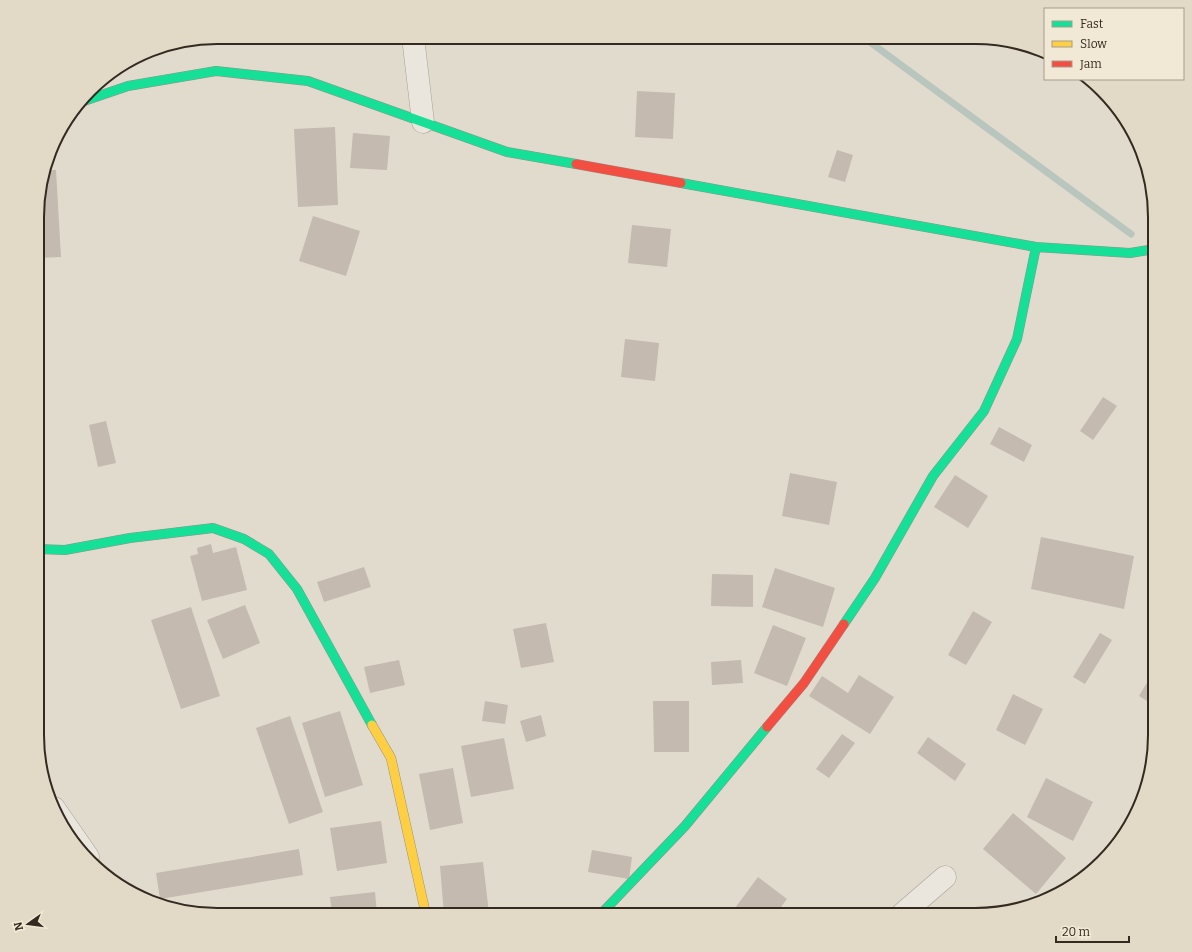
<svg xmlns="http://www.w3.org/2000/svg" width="1192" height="952" font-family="Bitter,serif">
<rect width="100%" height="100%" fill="#e1dbce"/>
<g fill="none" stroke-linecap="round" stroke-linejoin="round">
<!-- stream -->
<path stroke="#b8c6bd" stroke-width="7" d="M 863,37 L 1131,234"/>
</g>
<!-- building -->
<path fill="#c4baaf" d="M 637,91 L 675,93 L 673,139 L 635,137 Z
M 335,127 L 338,205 L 298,207 L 294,129 Z
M 353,133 L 390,136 L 387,170 L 350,168 Z
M 837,150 L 853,155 L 845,182 L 828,177 Z
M 46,170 L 56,170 L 61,257 L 38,258 L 39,193 Z
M 313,216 L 360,231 L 346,276 L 299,261 Z
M 632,225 L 671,229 L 667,267 L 628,263 Z
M 625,339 L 659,343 L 655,381 L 621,377 Z
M 1103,397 L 1117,406 L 1093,440 L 1080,431 Z
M 106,421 L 116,463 L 98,467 L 89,425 Z
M 999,427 L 1032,445 L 1024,462 L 990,444 Z
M 790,473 L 837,482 L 829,525 L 782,516 Z
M 955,475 L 988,496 L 968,528 L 934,507 Z
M 1041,537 L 1134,556 L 1124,609 L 1031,589 Z
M 211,544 L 213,553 L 236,547 L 247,590 L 202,601 L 190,556 L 198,554 L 197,548 Z
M 364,567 L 371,587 L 324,602 L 317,582 Z
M 775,568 L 835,588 L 823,627 L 762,607 Z
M 712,574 L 753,575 L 753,607 L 711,606 Z
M 245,605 L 260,643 L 223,659 L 207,620 Z
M 191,607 L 220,696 L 181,709 L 151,620 Z
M 973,611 L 992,622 L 966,665 L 948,655 Z
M 546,623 L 554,662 L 521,668 L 513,629 Z
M 773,625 L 806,638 L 787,686 L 754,673 Z
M 1100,633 L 1112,640 L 1085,684 L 1073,677 Z
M 399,660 L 405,685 L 370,693 L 364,667 Z
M 741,660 L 743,683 L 712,685 L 711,662 Z
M 1155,669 L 1155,706 L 1139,696 Z
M 859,675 L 894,697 L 870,734 L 809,696 L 822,676 L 848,693 Z
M 1013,694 L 1043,709 L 1025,745 L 996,730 Z
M 485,701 L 508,705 L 505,724 L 482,721 Z
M 653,701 L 689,701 L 689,752 L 654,752 Z
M 340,711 L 363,785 L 325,797 L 302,723 Z
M 541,715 L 546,736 L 526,742 L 520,721 Z
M 290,716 L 323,812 L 289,824 L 256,728 Z
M 842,734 L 855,743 L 829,778 L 816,769 Z
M 928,737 L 966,764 L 955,781 L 917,753 Z
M 504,738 L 514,789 L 471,797 L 461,746 Z
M 453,768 L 463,823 L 430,830 L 419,774 Z
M 1046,778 L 1093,802 L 1073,841 L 1027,817 Z
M 1013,813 L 1066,858 L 1036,894 L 983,849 Z
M 381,821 L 387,863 L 337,871 L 330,828 Z
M 299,849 L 303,875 L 160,899 L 156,873 Z
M 592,850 L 632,857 L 629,879 L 588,872 Z
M 483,862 L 489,913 L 468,915 L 444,915 L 440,866 Z
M 758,877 L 787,899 L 775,915 L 744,915 L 735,908 Z
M 375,892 L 377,914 L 332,915 L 330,897 Z"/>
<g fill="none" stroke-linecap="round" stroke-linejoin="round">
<defs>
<path id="street" d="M 413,37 L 423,122
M 54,808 L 88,857
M 901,915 L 945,877"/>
<path id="fast" d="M 81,102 L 128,86 L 216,71 L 308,81 L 507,152 L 576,164
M 681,183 L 1036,247 L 1130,253 L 1155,249
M 38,549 L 65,550 L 130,538 L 213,528 L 244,539 L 269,554 L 297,589 L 372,725
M 844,624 L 875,578 L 933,476 L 984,411 L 1017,339 L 1036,247
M 600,915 L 685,826 L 767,727"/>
<path id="slow" d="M 372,725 L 391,758 L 426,915"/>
<path id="jam" d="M 576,164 L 681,183
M 767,727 L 804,683 L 844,624"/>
</defs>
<!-- street casing -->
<use href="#street" stroke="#a6a097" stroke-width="23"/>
<!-- fast casing -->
<use href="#fast" stroke="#969086" stroke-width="10"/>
<!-- slow casing -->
<use href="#slow" stroke="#969086" stroke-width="10"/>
<!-- jam casing -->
<use href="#jam" stroke="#969086" stroke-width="10"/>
<!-- street -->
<use href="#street" stroke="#eae6de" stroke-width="22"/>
<!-- fast -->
<use href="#fast" stroke="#16e098" stroke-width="9"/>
<!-- slow -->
<use href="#slow" stroke="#ffcf43" stroke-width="9"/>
<!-- jam -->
<use href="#jam" stroke="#f24e42" stroke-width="9"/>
</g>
<!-- crop -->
<path d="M0 0H1192V952H0ZM217 44H975A173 173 0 0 1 1148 217V735A173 173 0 0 1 975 908H217A173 173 0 0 1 44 735V217A173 173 0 0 1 217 44Z" fill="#e2dac7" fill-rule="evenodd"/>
<path fill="none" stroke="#342a20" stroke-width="2" d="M217 44H975A173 173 0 0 1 1148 217V735A173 173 0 0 1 975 908H217A173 173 0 0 1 44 735V217A173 173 0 0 1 217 44Z"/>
<!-- legend -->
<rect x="1044" y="8" width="140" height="72" fill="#f1e9d5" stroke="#a59d8d"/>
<rect x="1052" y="21" width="20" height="6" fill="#16e098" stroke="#a59d8d"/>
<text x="1080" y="28" font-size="12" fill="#342a20">Fast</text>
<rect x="1052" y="41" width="20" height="6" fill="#ffcf43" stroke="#a59d8d"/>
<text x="1080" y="48" font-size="12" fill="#342a20">Slow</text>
<rect x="1052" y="61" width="20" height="6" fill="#f24e42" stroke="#a59d8d"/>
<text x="1080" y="68" font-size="12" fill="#342a20">Jam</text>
<!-- north arrow -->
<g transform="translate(28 924) rotate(256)" stroke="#f1e9d5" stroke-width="3" paint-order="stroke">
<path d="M0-3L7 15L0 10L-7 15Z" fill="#342a20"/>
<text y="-6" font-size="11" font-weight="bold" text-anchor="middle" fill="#342a20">N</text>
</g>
<!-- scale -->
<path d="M1056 936v6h73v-6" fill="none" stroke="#342a20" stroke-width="2"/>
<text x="1062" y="936" font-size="12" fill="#342a20" stroke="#f1e9d5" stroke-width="3" paint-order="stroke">20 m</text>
</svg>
